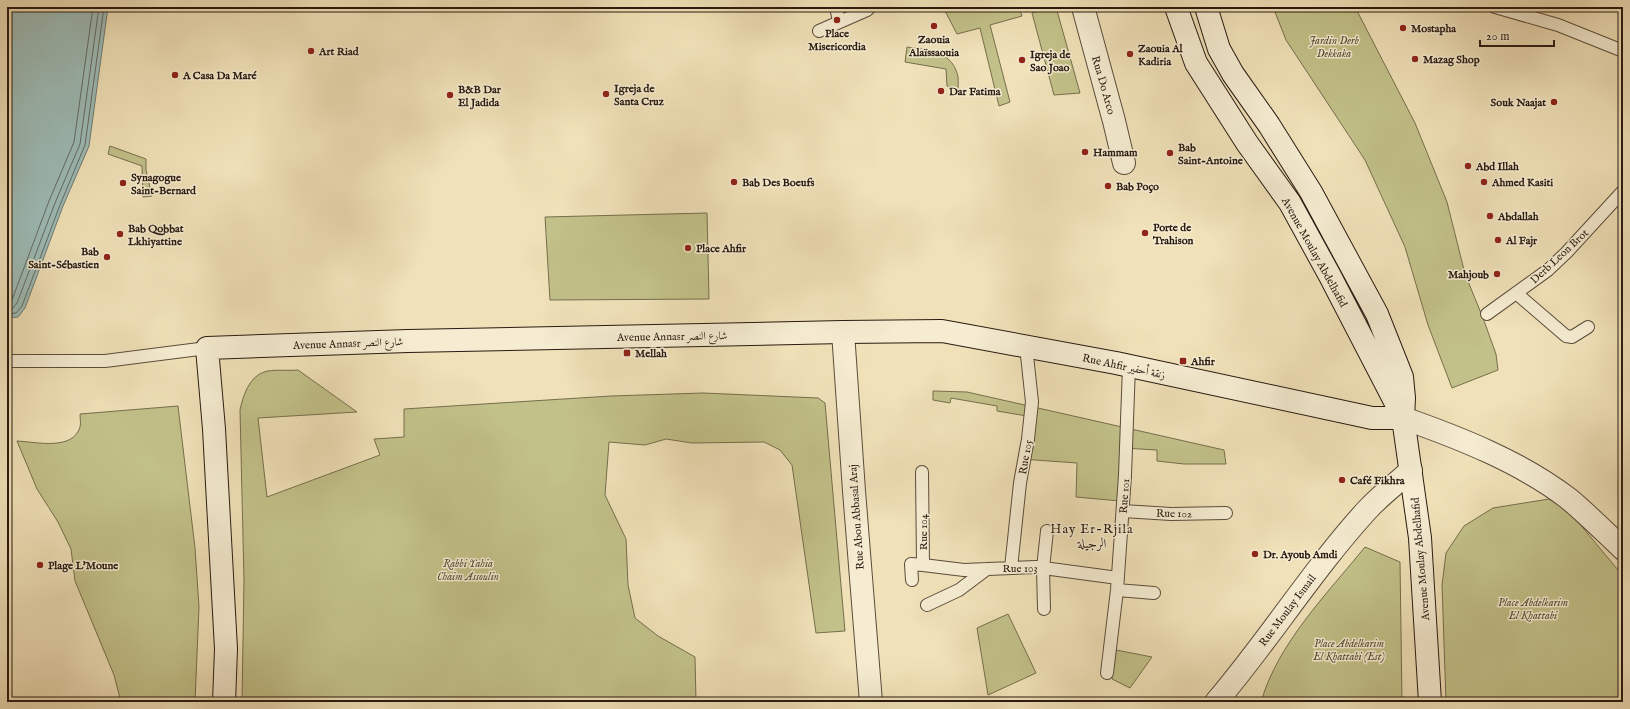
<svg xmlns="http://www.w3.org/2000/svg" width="1630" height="709" font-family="'IM FELL English',Amiri,serif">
<rect width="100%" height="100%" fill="#f0e1b8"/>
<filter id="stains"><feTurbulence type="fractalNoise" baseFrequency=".005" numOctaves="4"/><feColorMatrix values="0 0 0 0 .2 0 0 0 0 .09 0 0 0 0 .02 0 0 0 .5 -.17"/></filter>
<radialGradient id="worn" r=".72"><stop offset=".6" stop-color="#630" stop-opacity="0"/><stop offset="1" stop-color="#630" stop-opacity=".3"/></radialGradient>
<!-- green -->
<path fill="#c2c189" stroke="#756e4d" d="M 943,7 L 1019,7 L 1022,16 L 990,25 L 1010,102 L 999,106 L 980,28 L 957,34 Z
M 1050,7 L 1056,7 L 1080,93 L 1054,95 L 1032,13 Z
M 1273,7 L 1355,7 L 1415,123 L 1447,202 L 1465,274 L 1483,318 L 1496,354 L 1498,370 L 1452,388 L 1428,325 L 1405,247 L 1365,160 L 1286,40 Z
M 907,47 C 926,50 950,50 957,73 C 959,77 958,84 958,89 L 947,86 L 946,69 L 905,62 Z
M 110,146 L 146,159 L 146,170 L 152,196 L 143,197 L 142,166 L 108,154 Z
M 707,213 L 709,299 L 550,300 L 545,217 Z
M 298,370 L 357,412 L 258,418 L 267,497 L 380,455 L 374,439 L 404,437 L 404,409 L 611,396 L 703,393 L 818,398 L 825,403 L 845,631 L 816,633 L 792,465 L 780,450 L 764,442 L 692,443 L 666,439 L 645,445 L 609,442 L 605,495 L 626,539 L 628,585 L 635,618 L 658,636 L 695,657 L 696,702 L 242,702 L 244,580 L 240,410 C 243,396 249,377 264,372 C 272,369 289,371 298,370 Z
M 933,391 L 967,392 L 1224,450 L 1226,464 L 1184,464 L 1157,461 L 1157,450 L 1123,448 L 1120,501 L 1076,497 L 1077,463 L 1021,459 L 1027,416 L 997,411 L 997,406 L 951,398 L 950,403 L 933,400 Z
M 178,406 L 195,548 L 199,607 L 195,702 L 121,702 L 114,675 L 75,581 L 71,549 L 58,522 L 37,489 L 17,441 C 36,442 73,451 80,427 C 81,423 80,418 80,414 Z
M 1549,499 L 1569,511 L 1623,576 L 1623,702 L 1446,702 L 1442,585 L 1446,553 L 1464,526 L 1493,508 Z
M 1365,547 L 1400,562 L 1402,702 L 1261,702 C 1278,643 1327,594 1365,547 Z
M 1008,614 L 1036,673 L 988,695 L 977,628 Z
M 1116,650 L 1152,657 L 1130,688 L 1112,679 Z"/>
<!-- water -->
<path fill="#9dbcb7" stroke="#6e7b75" d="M 7,7 L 108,7 L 89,146 L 63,206 L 25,308 L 18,317 L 7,318 Z"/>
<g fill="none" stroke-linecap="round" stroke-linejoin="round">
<!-- shore -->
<path stroke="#626b64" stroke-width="1" d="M 7,303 L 12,300 L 49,201 L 74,142 L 93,7
M 7,309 L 13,308 L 17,303 L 55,203 L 80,144 L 99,7
M 7,314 L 16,313 L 22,306 L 60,205 L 85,145 L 104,7"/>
<defs>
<path id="lane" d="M 836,7 L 839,21
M 1495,7 L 1558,25 L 1623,51
M 819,31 L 867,10 L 870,7
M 1516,293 L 1566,336 L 1572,337 L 1588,327
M 1487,314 L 1548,270 L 1566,253 L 1623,191
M 7,361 L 105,361 L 207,348
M 1123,511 L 1171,514 L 1226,513
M 923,565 L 964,570 L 1036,567 L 1118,578
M 1011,568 L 1020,483 L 1028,439 L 1032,402 L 1026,346
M 912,580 L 911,564 L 923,565 L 922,472
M 1117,590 L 1154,593
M 927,605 L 959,590 L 987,569
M 1044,609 L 1043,568 L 1047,531
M 1107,673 L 1117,590 L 1125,475 L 1129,366"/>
<path id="street" d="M 1083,7 L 1114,121 L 1124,163
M 843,332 L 854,491 L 871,702
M 1403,418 C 1460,438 1521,462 1569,499 C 1588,515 1605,532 1623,549
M 1216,702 C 1269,640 1313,569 1368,509 C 1381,495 1397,483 1411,470"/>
<path id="secondary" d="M 1176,7 L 1196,63 L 1247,143 L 1290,203 L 1330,276 L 1402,415
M 1206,7 L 1219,49 L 1233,74 L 1269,125 L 1311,192 L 1377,314 L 1402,377 L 1404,398 L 1403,418 L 1420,538 L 1430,702
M 224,702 L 226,649 L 214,429 L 207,348 L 408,341 L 843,332 L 942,331 L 1116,363 L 1372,418 L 1403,418"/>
</defs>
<!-- lane casing -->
<use href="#lane" stroke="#5a4c3b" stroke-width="14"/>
<!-- street casing -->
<use href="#street" stroke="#5a4c3b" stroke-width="24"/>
<!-- secondary casing -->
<use href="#secondary" stroke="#281a11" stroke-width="24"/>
<!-- lane -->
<use href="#lane" stroke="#f5ecd1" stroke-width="12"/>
<!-- street -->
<use href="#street" stroke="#f5ecd1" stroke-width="22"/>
<!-- secondary -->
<use href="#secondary" stroke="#f5ecd1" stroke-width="22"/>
</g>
<!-- markers -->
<g fill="#8f2418" stroke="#f5ecd1" stroke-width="1.5">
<circle cx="837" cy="20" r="4"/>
<circle cx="934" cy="26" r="4"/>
<circle cx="1403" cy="28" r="4"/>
<circle cx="311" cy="51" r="4"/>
<circle cx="1130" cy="54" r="4"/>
<circle cx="1415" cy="59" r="4"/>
<circle cx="1022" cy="60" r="4"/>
<circle cx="175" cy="75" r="4"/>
<circle cx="941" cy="91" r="4"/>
<circle cx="606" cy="94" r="4"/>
<circle cx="450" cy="95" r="4"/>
<circle cx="1554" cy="102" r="4"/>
<circle cx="1085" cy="152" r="4"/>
<circle cx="1170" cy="153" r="4"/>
<circle cx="1468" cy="166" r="4"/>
<circle cx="734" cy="182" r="4"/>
<circle cx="1484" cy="182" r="4"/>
<circle cx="123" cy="183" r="4"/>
<circle cx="1108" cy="186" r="4"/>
<circle cx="1490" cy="216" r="4"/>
<circle cx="1145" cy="233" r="4"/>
<circle cx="120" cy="234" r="4"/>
<circle cx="1498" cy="240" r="4"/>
<circle cx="688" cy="248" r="4"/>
<circle cx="107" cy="257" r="4"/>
<circle cx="1497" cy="274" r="4"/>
<rect x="623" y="349" width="8" height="8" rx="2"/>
<rect x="1179" y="357" width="8" height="8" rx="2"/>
<circle cx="1342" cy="480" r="4"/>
<circle cx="1255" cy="554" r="4"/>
<circle cx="40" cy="565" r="4"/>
</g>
<g text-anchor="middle" stroke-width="3" stroke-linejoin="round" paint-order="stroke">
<!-- poi labels -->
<g font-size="11" font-weight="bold" fill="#281a11" stroke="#f5ecd1" text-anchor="start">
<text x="1411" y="32">Mostapha</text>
<text x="837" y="37" text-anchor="middle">Place<tspan x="837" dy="13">Misericordia</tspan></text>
<text x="934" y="43" text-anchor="middle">Zaouia<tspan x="934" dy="13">Alaïssaouia</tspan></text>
<text x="1138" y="52">Zaouia Al<tspan x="1138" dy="13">Kadiria</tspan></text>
<text x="319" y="55">Art Riad</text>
<text x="1030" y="58">Igreja de<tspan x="1030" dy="13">Sao Joao</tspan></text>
<text x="1423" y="63">Mazag Shop</text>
<text x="183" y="79">A Casa Da Maré</text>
<text x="614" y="92">Igreja de<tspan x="614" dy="13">Santa Cruz</tspan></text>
<text x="458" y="93">B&amp;B Dar<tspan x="458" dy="13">El Jadida</tspan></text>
<text x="949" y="95">Dar Fatima</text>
<text x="1546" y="106" text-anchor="end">Souk Naajat</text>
<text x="1178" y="151">Bab<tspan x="1178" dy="13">Saint-Antoine</tspan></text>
<text x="1093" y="156">Hammam</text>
<text x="1476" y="170">Abd Illah</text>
<text x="131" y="181">Synagogue<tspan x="131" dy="13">Saint-Bernard</tspan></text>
<text x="742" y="186">Bab Des Boeufs</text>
<text x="1492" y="186">Ahmed Kasiti</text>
<text x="1116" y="190">Bab Poço</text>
<text x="1498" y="220">Abdallah</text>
<text x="1153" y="231">Porte de<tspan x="1153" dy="13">Trahison</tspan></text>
<text x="128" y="232">Bab Qobbat<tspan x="128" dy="13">Lkhiyattine</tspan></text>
<text x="1506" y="244">Al Fajr</text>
<text x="696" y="252">Place Ahfir</text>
<text x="99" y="255" text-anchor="end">Bab<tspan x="99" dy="13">Saint-Sébastien</tspan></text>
<text x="1489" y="278" text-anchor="end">Mahjoub</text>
<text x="635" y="357">Mellah</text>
<text x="1191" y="365">Ahfir</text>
<text x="1350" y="484">Café Fikhra</text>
<text x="1263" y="558">Dr. Ayoub Amdi</text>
<text x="48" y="569">Plage L'Moune</text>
</g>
<!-- park labels -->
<g font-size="11" font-style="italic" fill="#564c35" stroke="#f5ecd1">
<text x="1334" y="44">Jardin Derb<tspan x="1334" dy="13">Dekkaka</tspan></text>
<text x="468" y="567">Rabbi Yahia<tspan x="468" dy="13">Chaim Assoulin</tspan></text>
<text x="1533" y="606">Place Abdelkarim<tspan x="1533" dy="13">El Khattabi</tspan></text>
<text x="1349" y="647">Place Abdelkarim<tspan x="1349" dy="13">El Khattabi (Est)</tspan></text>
</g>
<!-- street labels -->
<g font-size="11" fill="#281a11" stroke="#f5ecd1">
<text transform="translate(1104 85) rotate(74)" y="4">Rua Do Arco</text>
<text transform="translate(1315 252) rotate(61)" y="4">Avenue Moulay Abdelhafid</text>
<text transform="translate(1559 256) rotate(-43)" y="4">Derb Leon Brot</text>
<text transform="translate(672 336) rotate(-1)" y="4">Avenue Annasr شارع النصر</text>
<text transform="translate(348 343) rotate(-2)" y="4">Avenue Annasr شارع النصر</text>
<text transform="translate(1124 366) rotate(12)" y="4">Rue Ahfir زنقة أحفير</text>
<text transform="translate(1025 457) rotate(-80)" y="4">Rue 105</text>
<text transform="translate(1124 496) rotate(-86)" y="4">Rue 101</text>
<text transform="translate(1174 513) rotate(1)" y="4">Rue 102</text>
<text transform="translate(856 517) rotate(-94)" y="4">Rue Abou Abbasal Araj</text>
<text transform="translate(923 532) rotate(-90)" y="4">Rue 104</text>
<text transform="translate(1420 559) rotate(-95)" y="4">Avenue Moulay Abdelhafid</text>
<text x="1020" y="572">Rue 103</text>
<text transform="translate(1287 610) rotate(-53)" y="4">Rue Moulay Ismail</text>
</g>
<!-- quarter labels -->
<g font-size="13" letter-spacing="1" fill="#281a11" stroke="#f5ecd1">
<text x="1092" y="533">Hay Er-Rjila<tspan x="1092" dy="15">الرجيلة</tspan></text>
</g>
</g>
<!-- margin -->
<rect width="1630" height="709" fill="none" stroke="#f0e1b8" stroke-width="24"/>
<rect x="8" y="8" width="1614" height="693" fill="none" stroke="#281a11" stroke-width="2"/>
<rect x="12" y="12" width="1606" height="685" fill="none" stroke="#281a11"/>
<!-- scale -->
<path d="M1480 40v6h74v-6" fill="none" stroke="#281a11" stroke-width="2"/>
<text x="1486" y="40" font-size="12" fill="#281a11" stroke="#f5ecd1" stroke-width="3" paint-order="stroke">20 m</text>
<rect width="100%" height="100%" filter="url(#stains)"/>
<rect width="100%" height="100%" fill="url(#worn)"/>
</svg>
